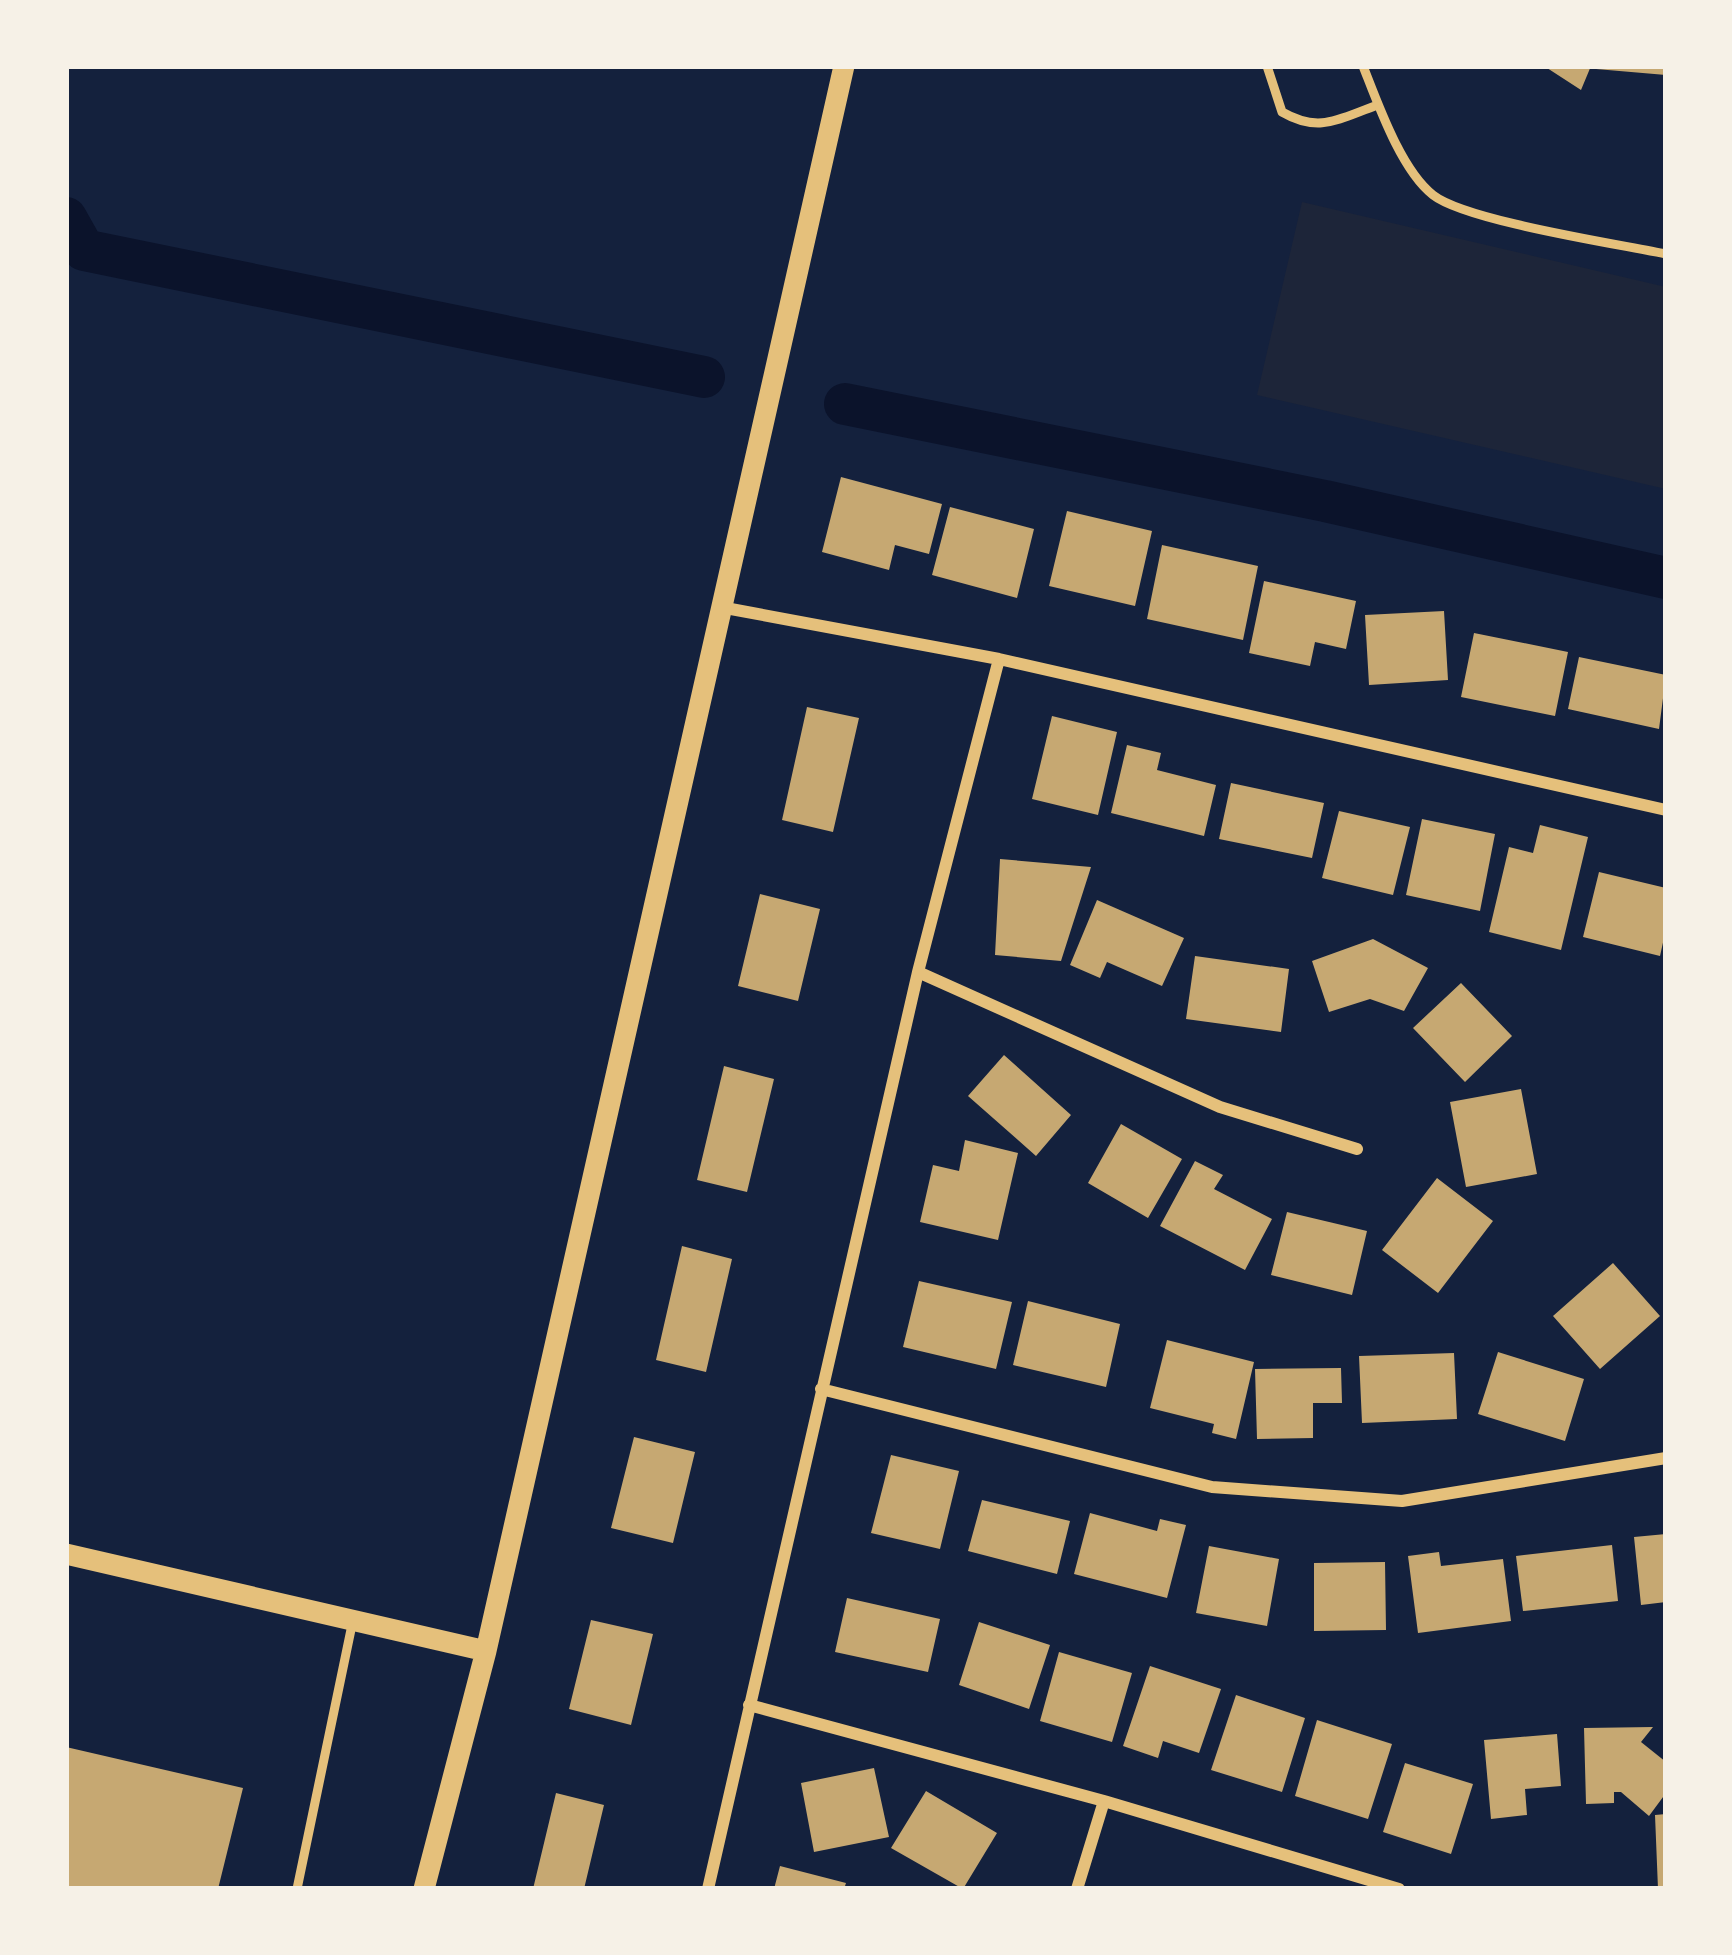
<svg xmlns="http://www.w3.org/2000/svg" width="1732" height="1955" font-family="'Noto Serif',serif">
<rect width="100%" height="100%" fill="#14213d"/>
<!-- green -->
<path fill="#1d2539" d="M 1302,202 L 1666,287 L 1666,489 L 1257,395 Z"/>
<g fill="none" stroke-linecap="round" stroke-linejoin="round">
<!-- canal -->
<path stroke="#0b132b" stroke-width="42" d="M 66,218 L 84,250 L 704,377
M 845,404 L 1325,501 L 1666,578"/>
</g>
<!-- building -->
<path fill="#c6a872" d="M 1544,66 L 1591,66 L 1581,90 Z
M 1596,66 L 1666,66 L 1666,75 L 1596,69 Z
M 841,477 L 942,504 L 929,554 L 895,545 L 889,570 L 822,552 Z
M 950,507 L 1034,529 L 1017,598 L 932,575 Z
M 1067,511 L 1152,531 L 1135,606 L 1049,586 Z
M 1162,545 L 1258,566 L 1243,640 L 1147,619 Z
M 1264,581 L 1356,601 L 1346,649 L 1315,642 L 1310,666 L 1249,653 Z
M 1444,611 L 1448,680 L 1369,685 L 1365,615 Z
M 1474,633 L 1568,652 L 1555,716 L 1461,697 Z
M 1579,657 L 1666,675 L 1659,729 L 1568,709 Z
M 807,707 L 859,718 L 833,832 L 782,820 Z
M 1052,716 L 1117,732 L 1098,815 L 1032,799 Z
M 1127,745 L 1161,753 L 1157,770 L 1216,785 L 1204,836 L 1111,813 Z
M 1231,783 L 1324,803 L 1312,858 L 1219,839 Z
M 1339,811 L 1410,827 L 1393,895 L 1322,878 Z
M 1422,819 L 1495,834 L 1480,911 L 1406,895 Z
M 1540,825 L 1588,837 L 1561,950 L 1489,932 L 1509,847 L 1533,853 Z
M 1000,859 L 1091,867 L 1061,961 L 995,955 Z
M 1599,872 L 1666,888 L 1666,929 L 1660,956 L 1583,937 Z
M 760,894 L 820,909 L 798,1001 L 738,986 Z
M 1097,900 L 1184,938 L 1162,986 L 1107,962 L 1100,978 L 1070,965 Z
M 1373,939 L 1428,968 L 1404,1011 L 1370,999 L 1329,1012 L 1312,961 Z
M 1195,956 L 1289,969 L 1281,1032 L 1186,1019 Z
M 1461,983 L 1512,1036 L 1465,1082 L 1413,1028 Z
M 1004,1055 L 1071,1115 L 1036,1156 L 968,1096 Z
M 724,1066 L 774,1079 L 747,1192 L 697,1180 Z
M 1521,1089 L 1537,1174 L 1466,1187 L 1450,1102 Z
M 1121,1124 L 1182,1159 L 1148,1218 L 1088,1183 Z
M 965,1140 L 1018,1153 L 998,1240 L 920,1222 L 933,1165 L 959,1171 Z
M 1195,1161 L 1223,1175 L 1214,1189 L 1272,1219 L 1245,1270 L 1160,1226 Z
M 1437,1178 L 1493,1221 L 1438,1293 L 1382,1250 Z
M 1287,1212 L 1367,1231 L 1352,1295 L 1271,1275 Z
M 682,1246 L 732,1259 L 706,1372 L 656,1360 Z
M 1613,1263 L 1660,1316 L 1600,1369 L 1553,1316 Z
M 919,1281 L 1012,1302 L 996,1369 L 903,1347 Z
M 1028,1301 L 1120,1324 L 1106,1387 L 1013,1365 Z
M 1167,1340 L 1254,1362 L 1236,1439 L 1212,1433 L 1214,1424 L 1150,1408 Z
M 1498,1352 L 1584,1379 L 1565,1441 L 1478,1414 Z
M 1454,1353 L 1457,1419 L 1362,1423 L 1359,1356 Z
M 1341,1368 L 1342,1403 L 1313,1403 L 1313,1438 L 1257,1439 L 1255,1369 Z
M 634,1437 L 695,1452 L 673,1543 L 611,1528 Z
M 891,1455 L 959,1471 L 940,1549 L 871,1533 Z
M 982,1500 L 1070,1521 L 1057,1574 L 968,1551 Z
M 1090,1513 L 1157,1531 L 1160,1519 L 1186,1525 L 1167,1598 L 1074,1574 Z
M 1666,1534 L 1666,1602 L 1641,1605 L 1634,1537 Z
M 1612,1545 L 1618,1601 L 1523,1611 L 1516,1556 Z
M 1209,1546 L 1279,1559 L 1267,1626 L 1196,1613 Z
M 1439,1552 L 1441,1566 L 1503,1559 L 1511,1621 L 1418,1633 L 1408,1556 Z
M 1385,1562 L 1386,1630 L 1314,1631 L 1314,1563 Z
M 847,1598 L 940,1619 L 928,1672 L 835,1652 Z
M 591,1620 L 653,1634 L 631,1725 L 569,1709 Z
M 979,1622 L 1050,1645 L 1029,1709 L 959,1685 Z
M 1059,1652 L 1132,1673 L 1112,1742 L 1040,1721 Z
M 1150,1666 L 1221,1689 L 1199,1753 L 1163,1741 L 1158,1758 L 1123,1746 Z
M 1236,1695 L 1305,1718 L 1282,1792 L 1211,1770 Z
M 1317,1720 L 1392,1744 L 1368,1819 L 1295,1796 Z
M 1653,1727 L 1641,1742 L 1666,1762 L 1666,1793 L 1649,1816 L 1621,1792 L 1614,1792 L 1614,1803 L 1586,1804 L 1584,1728 Z
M 1557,1734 L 1561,1786 L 1525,1789 L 1527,1815 L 1491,1819 L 1484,1740 Z
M 66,1747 L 243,1788 L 218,1889 L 66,1889 Z
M 1405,1763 L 1473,1784 L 1451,1854 L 1383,1832 Z
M 874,1768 L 889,1837 L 814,1852 L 801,1783 Z
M 926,1791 L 997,1833 L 963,1889 L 891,1848 Z
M 556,1793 L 604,1805 L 584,1889 L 533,1889 Z
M 1666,1814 L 1666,1889 L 1658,1889 L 1655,1815 Z
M 780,1866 L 846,1883 L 844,1889 L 774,1889 Z"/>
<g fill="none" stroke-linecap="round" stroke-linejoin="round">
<!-- service -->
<path stroke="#e5c07b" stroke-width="9" d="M 1267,66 L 1282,112 C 1320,134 1340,118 1378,105
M 1363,66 C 1378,104 1401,170 1433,195 C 1466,221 1618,244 1666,254
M 297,1889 L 353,1620"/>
<!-- minor -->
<path stroke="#e5c07b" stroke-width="12" d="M 720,607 L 999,659 L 1666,810
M 918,972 L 1220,1107 L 1357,1149
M 821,1389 L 1212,1487 L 1402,1501 L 1666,1458
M 749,1705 L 1104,1801 L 1399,1889
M 708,1889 L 918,972 L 999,659
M 1077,1889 L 1104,1801"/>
<!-- tertiary -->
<path stroke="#e5c07b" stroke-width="21" d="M 66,1554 L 486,1651
M 424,1889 L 486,1651 L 844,66"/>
</g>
<!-- border -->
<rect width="1732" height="1955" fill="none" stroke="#f6f1e7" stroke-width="138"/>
</svg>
